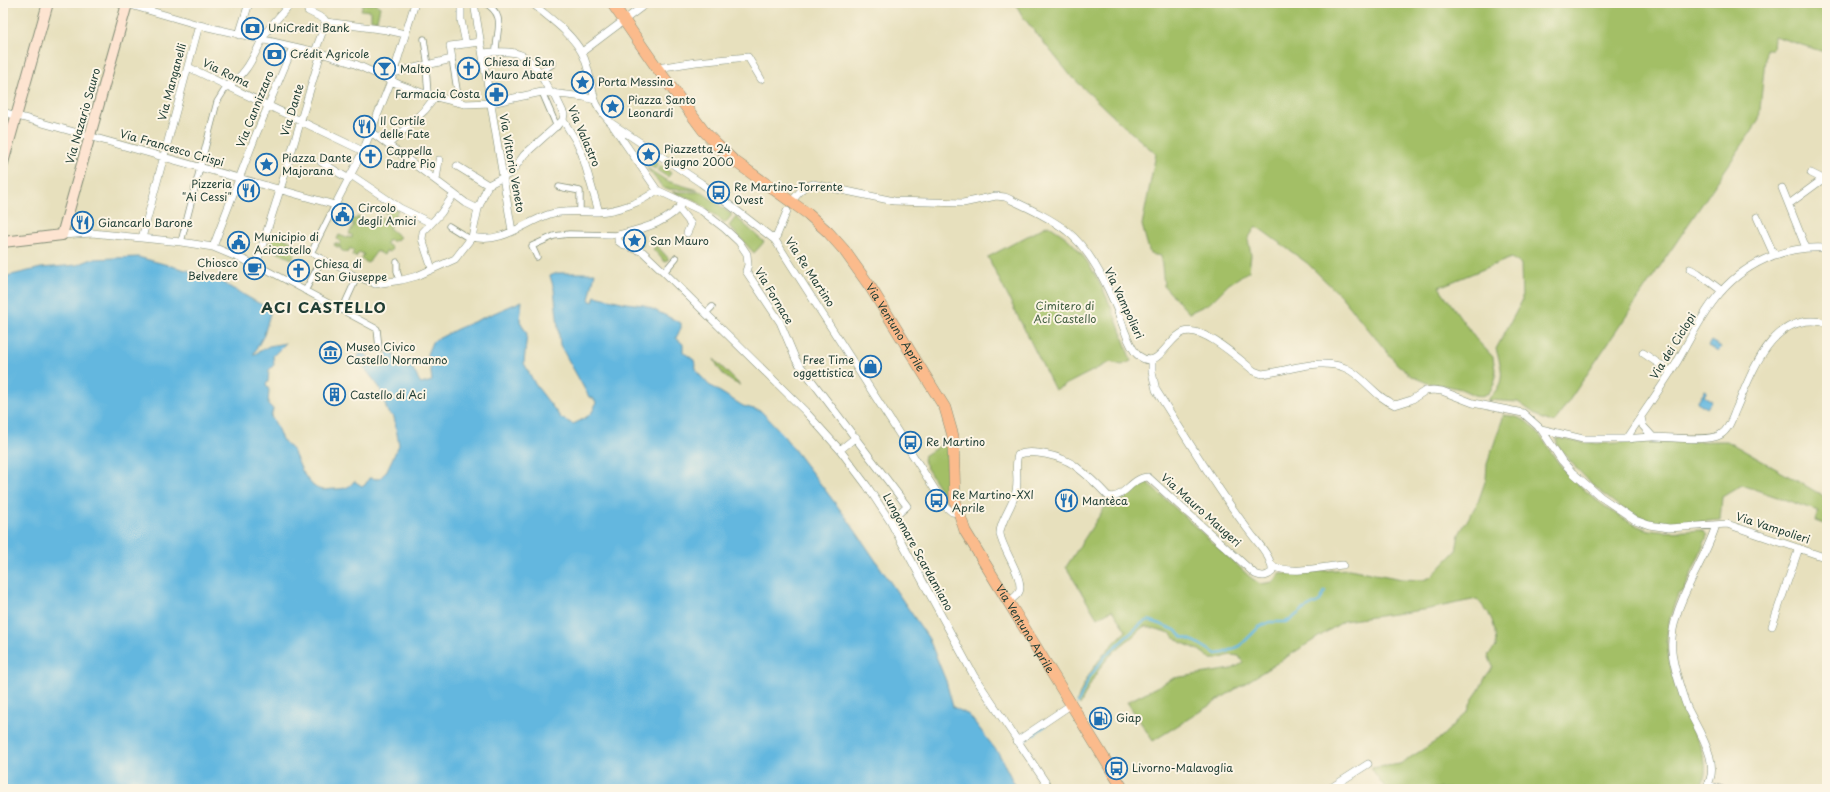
<svg xmlns="http://www.w3.org/2000/svg" width="1830" height="792" font-family="'Playpen Sans',sans-serif">
<rect width="100%" height="100%" fill="#fcf5e5"/>
<filter id="ink" filterUnits="userSpaceOnUse"><feTurbulence type="fractalNoise" baseFrequency=".025" numOctaves="2"/><feDisplacementMap in="SourceGraphic" scale="8" xChannelSelector="R" yChannelSelector="G"/><feConvolveMatrix kernelMatrix="1 2 1 2 8 2 1 2 1" color-interpolation-filters="sRGB"/></filter>
<filter id="wash" filterUnits="userSpaceOnUse"><feTurbulence type="fractalNoise" baseFrequency=".012" numOctaves="4" result="noise"/><feDisplacementMap in="SourceGraphic" scale="16" xChannelSelector="R" yChannelSelector="G"/><feGaussianBlur stdDeviation="0.9" result="paint"/><feColorMatrix in="noise" values="0 0 0 0 0 0 0 0 0 0 0 0 0 0 0 0 0 1.4 0 .05"/><feComposite in="paint" operator="in"/></filter>
<g filter="url(#wash)">
<rect width="100%" height="100%" fill="#e7e0bd"/>
<!-- green -->
<path fill="#a3bf66" stroke="#617e4d" d="M 363,3 L 373,4 L 377,3 L 377,5 L 380,7 L 377,20 L 371,20 L 371,11 L 361,10 Z
M 1015,3 L 1827,3 L 1827,53 L 1774,36 L 1773,49 L 1766,49 L 1759,120 L 1554,423 L 1541,418 L 1518,402 L 1487,400 C 1506,383 1503,372 1496,349 L 1522,301 L 1521,264 L 1511,258 L 1439,287 L 1475,338 L 1493,357 L 1496,376 L 1494,384 L 1489,393 L 1481,396 L 1474,395 L 1461,389 L 1443,385 L 1427,383 L 1411,376 L 1397,364 L 1341,296 L 1307,263 L 1256,226 L 1248,239 L 1251,255 L 1249,271 L 1229,284 L 1210,303 L 1189,313 L 1164,286 L 1161,256 L 1150,254 L 1142,225 L 1156,154 L 1117,120 L 1071,76 L 1023,17 Z
M 613,106 L 621,107 L 623,114 L 616,112 Z
M 644,153 L 659,165 L 655,169 L 650,166 L 642,154 Z
M 661,166 L 671,173 L 668,177 L 658,171 Z
M 647,168 L 667,181 L 698,190 L 664,189 Z
M 672,192 L 702,192 L 732,215 L 725,223 L 695,200 Z
M 388,203 L 398,210 L 389,228 L 400,237 L 396,241 L 394,240 L 393,242 L 389,239 L 386,243 L 392,248 L 390,252 L 386,251 L 384,255 L 377,251 L 368,263 L 361,259 L 364,254 L 359,252 L 356,257 L 352,255 L 354,251 L 350,248 L 348,252 L 346,251 L 345,252 L 341,250 L 340,246 L 339,248 L 334,245 L 335,243 L 339,245 L 341,242 L 337,239 L 339,235 L 347,238 L 348,237 L 352,238 L 352,235 L 349,234 L 354,224 L 345,219 L 347,215 L 356,220 L 357,217 L 378,224 L 381,220 L 376,217 L 377,215 L 387,220 L 389,216 L 383,211 Z
M 736,217 L 764,242 L 754,253 L 729,226 Z
M 1048,225 C 1056,231 1066,236 1072,243 C 1101,273 1118,323 1131,361 L 1122,365 L 1110,362 L 1055,390 L 988,257 Z
M 274,234 L 298,245 L 292,259 L 268,248 Z
M 642,234 L 643,246 L 629,242 L 627,240 L 629,237 Z
M 657,246 L 669,259 L 665,262 L 653,249 Z
M 714,359 L 740,385 C 726,380 720,372 714,359 Z
M 1504,415 C 1512,416 1521,417 1527,422 C 1541,433 1550,452 1561,466 C 1579,488 1622,524 1650,530 C 1667,533 1685,531 1702,530 L 1707,535 L 1706,539 L 1684,591 L 1678,594 C 1673,609 1667,624 1667,641 C 1668,664 1678,696 1687,718 C 1697,743 1714,761 1700,789 L 1386,789 L 1371,768 L 1400,764 L 1438,740 L 1468,711 L 1472,700 L 1479,690 L 1486,676 L 1493,667 L 1488,655 L 1496,647 C 1495,622 1493,618 1477,599 L 1429,609 L 1344,621 L 1153,741 L 1127,702 L 1174,678 L 1232,669 L 1243,663 L 1239,656 L 1230,655 L 1218,659 L 1211,659 L 1199,650 L 1180,642 L 1170,633 L 1145,626 C 1139,629 1136,634 1131,638 C 1103,658 1094,675 1080,705 L 1077,702 C 1086,673 1104,652 1126,631 L 1112,610 L 1097,618 L 1066,567 L 1105,507 L 1117,506 L 1137,485 L 1147,482 L 1250,577 L 1260,584 L 1273,582 L 1280,574 L 1349,569 L 1402,579 L 1423,580 L 1431,577 L 1456,551 L 1459,534 L 1478,502 L 1486,479 L 1487,464 Z
M 1557,438 C 1580,443 1604,445 1627,442 L 1727,441 L 1820,494 L 1827,502 L 1827,525 L 1815,521 L 1818,511 L 1742,485 L 1722,497 L 1720,520 C 1703,521 1685,525 1668,524 C 1624,522 1582,477 1557,445 Z
M 947,441 L 947,484 L 949,499 L 947,500 L 926,467 L 927,466 L 923,460 L 924,456 Z"/>
<!-- water -->
<path fill="#63b7df" stroke="#417a8a" d="M 138,257 L 212,277 L 271,310 L 264,335 L 253,355 L 269,346 L 286,343 L 273,356 L 274,365 L 269,370 L 268,382 L 266,384 L 269,390 L 268,404 L 273,409 L 271,417 C 277,424 278,431 282,439 C 285,444 292,448 294,453 C 299,464 305,480 315,487 C 322,492 328,489 335,489 C 343,489 350,488 354,481 L 362,486 L 365,485 L 369,478 L 379,479 L 386,472 L 399,445 L 394,417 L 388,413 L 380,388 L 358,360 L 359,354 L 365,354 L 376,364 L 384,362 L 388,350 L 392,349 L 397,365 L 403,365 L 408,369 L 408,360 L 421,384 L 432,381 L 430,364 L 427,354 L 432,342 L 457,329 L 522,301 L 520,321 L 527,334 L 524,363 L 535,384 L 561,418 L 573,424 C 584,419 594,415 596,402 L 593,398 L 589,397 L 560,345 L 554,289 L 550,276 L 557,273 L 595,273 L 589,300 L 593,302 L 595,296 L 626,303 L 644,305 L 681,323 L 681,328 L 676,338 L 683,344 L 683,352 L 694,360 L 697,372 L 709,385 L 743,406 L 761,411 L 780,431 L 848,520 L 929,639 L 946,681 L 953,707 L 969,715 L 999,754 L 1017,789 L 3,789 L 3,277 L 41,268 L 77,265 L 92,259 Z
M 1711,341 L 1721,347 L 1718,352 L 1708,346 Z
M 1705,390 L 1707,391 L 1704,396 L 1712,401 L 1707,408 L 1697,402 Z"/>
<g fill="none" stroke-linecap="round" stroke-linejoin="round">
<!-- stream -->
<path stroke="#63b7df" stroke-width="2.5" d="M 1078,703 L 1089,678 L 1106,655 L 1142,623 L 1148,620 L 1160,624 L 1175,630 L 1183,637 L 1196,642 L 1216,654 L 1224,653 L 1240,646 L 1259,627 L 1269,622 L 1285,622 L 1290,620 L 1304,609 L 1320,601 L 1325,591
M 1024,741 L 1045,726"/>
</g>
</g>
<g filter="url(#ink)">
<g fill="none" stroke-linecap="round" stroke-linejoin="round">
<defs>
<path id="pedestrian" d="M 485,3 C 507,16 496,30 496,52
M 424,39 L 428,66
M 452,59 L 458,96 L 457,102
M 426,66 L 428,95
M 539,73 L 553,64
M 542,92 L 557,127
M 559,187 L 580,191 L 580,211
M 335,205 L 311,253 L 362,279 L 375,284
M 449,226 L 470,239
M 181,242 L 217,102 L 227,86
M 537,257 L 532,246 L 554,236 L 569,234 L 618,235
M 256,265 L 263,268 L 377,329 L 379,348
M 397,269 L 397,262
M 397,271 L 399,277
M 664,272 L 676,258
M 305,291 L 322,259
M 342,310 L 357,277
M 706,313 L 712,307"/>
<path id="minor" d="M 127,3 L 127,4 L 199,25 L 321,53 L 355,64 L 398,84 L 428,95 L 465,104 L 491,103 L 542,92 L 584,97 L 595,100
M 461,3 L 461,20 L 466,44
M 474,3 L 512,231
M 532,3 C 549,18 571,32 582,53 C 590,68 590,84 595,100 C 598,109 605,116 611,123 L 701,183 L 775,240 L 946,507 L 952,512 L 958,513
M 308,11 L 324,19 L 326,22 L 387,30 L 405,34
M 239,35 L 249,3
M 315,52 L 326,22
M 582,52 L 647,3
M 483,53 C 525,48 531,56 550,92
M 188,67 L 363,151
M 657,68 L 696,62 L 748,57 L 761,79
M 393,73 L 452,59 L 450,46 L 480,42
M 227,86 C 246,76 253,57 262,40 C 268,27 282,14 291,3
M 554,93 L 564,114 L 563,120 L 576,141 L 582,154 L 599,212
M 3,112 L 335,205 L 363,151 L 391,81 L 415,3
M 613,126 L 657,190 L 702,211 L 724,228 L 739,242 L 747,254 L 748,265 L 746,271 L 780,322 L 796,360 L 907,506 L 890,521
M 371,132 L 466,203 L 478,209
M 389,144 L 425,110 L 435,97
M 321,162 L 349,179
M 457,166 L 488,185
M 1811,173 L 1823,179
M 351,175 L 400,208 L 431,223
M 436,180 L 439,160
M 1782,188 L 1806,248
M 683,202 C 670,223 641,229 618,235 L 618,241 L 622,244 L 643,252 L 664,272 L 805,411 L 840,450 L 867,486 L 890,521 L 974,676 L 1050,789
M 791,202 L 804,187 L 813,184 L 894,201 L 963,203 L 996,196 L 1005,197 C 1026,207 1049,217 1067,231 C 1089,249 1105,280 1116,307 C 1121,319 1129,349 1139,356 C 1159,371 1167,338 1184,332 C 1204,326 1239,359 1254,371 L 1262,374 C 1289,371 1326,355 1351,371 C 1368,382 1376,397 1395,405 L 1411,400 L 1425,391 L 1433,390 L 1442,391 L 1473,403 L 1523,413 L 1541,429 L 1562,461 L 1573,473 L 1601,497 L 1635,520 L 1649,525 L 1669,528 L 1727,524 L 1827,558
M 1789,204 L 1823,179 L 1827,181
M 679,209 L 691,224 L 687,233
M 1757,217 L 1774,255
M 62,235 L 92,233 L 181,242 L 213,247 L 256,265 L 280,190 L 321,53
M 472,237 L 478,209 L 488,185 L 511,173 L 524,155 L 563,120
M 142,238 L 199,25
M 775,240 L 787,211
M 213,247 L 255,137 L 293,47
M 432,269 L 422,239 L 423,232 L 441,213 L 454,194
M 1690,269 L 1698,273 L 1722,291
M 375,284 L 402,280 L 417,276 L 455,259 L 472,237 C 503,244 523,223 550,214 C 564,210 582,212 597,212 C 617,211 641,203 657,190
M 1643,353 L 1671,372
M 1641,417 L 1643,426 L 1653,437
M 1541,429 L 1583,439 L 1626,439 C 1643,413 1661,388 1677,362 C 1689,341 1700,318 1715,299 C 1742,264 1783,245 1827,248
M 1626,439 C 1636,438 1645,437 1654,437 C 1670,437 1708,442 1720,435 C 1729,430 1732,418 1736,409 C 1753,370 1773,309 1827,323
M 840,450 L 856,437
M 1273,566 C 1291,575 1322,567 1343,565
M 1008,602 C 1012,599 1017,596 1019,592 C 1025,579 1002,549 1000,534 C 999,523 1014,504 1016,491 C 1019,479 1014,466 1018,455 C 1031,448 1062,457 1074,465 C 1086,474 1098,485 1108,496 C 1123,501 1131,477 1148,477 L 1255,574 C 1262,577 1266,577 1272,572 C 1273,558 1257,542 1249,531 C 1215,486 1186,437 1156,390 L 1152,372 L 1152,360
M 1772,626 L 1799,548
M 1017,741 L 1072,704
M 1708,785 L 1721,789
M 1329,789 L 1368,764
M 1705,789 C 1724,765 1697,729 1687,707 C 1682,694 1673,665 1672,651 C 1668,608 1704,565 1716,525"/>
<path id="secondary" d="M 3,163 L 48,3
M 3,242 L 62,235 L 127,4 L 122,3"/>
<g id="primary">
<path id="s1" d="M 612,3 L 657,68 L 703,130 L 717,145 L 733,160 L 808,214 L 828,232 L 844,250 L 871,288 L 945,408 L 953,436 L 955,500 L 965,531 L 1123,789"/>
</g>
</defs>
<!-- pedestrian casing -->
<use href="#pedestrian" stroke="#838e78" stroke-width="7"/>
<!-- minor casing -->
<use href="#minor" stroke="#838e78" stroke-width="8"/>
<!-- secondary casing -->
<use href="#secondary" stroke="#838e78" stroke-width="12"/>
<!-- primary casing -->
<use href="#primary" stroke="#838e78" stroke-width="12"/>
<!-- pedestrian -->
<use href="#pedestrian" stroke="#fff" stroke-width="5.5"/>
<!-- minor -->
<use href="#minor" stroke="#fff" stroke-width="7"/>
<!-- secondary -->
<use href="#secondary" stroke="#fde4d1" stroke-width="10"/>
<!-- primary -->
<use href="#primary" stroke="#fbbb8c" stroke-width="11"/>
</g>
</g>
<!-- icons -->
<defs>
<symbol id="bank-ring" viewBox="-11 -11 22 22"><circle r="9.5" fill="#fcf5e5" stroke="#1f6fb2" stroke-width="1.5"/><path d="M-6-4H6V4H-6ZM0-2.3a2.3 2.3 0 1 0 0 4.6a2.3 2.3 0 1 0 0-4.6Z" fill="#1f6fb2"/></symbol>
<symbol id="church-ring" viewBox="-11 -11 22 22"><circle r="9.5" fill="#fcf5e5" stroke="#1f6fb2" stroke-width="1.5"/><path d="M-1.2-6h2.4v3.5h3.3v2.4h-3.3V6h-2.4V-.1h-3.3v-2.4h3.3Z" fill="#1f6fb2"/></symbol>
<symbol id="bar-ring" viewBox="-11 -11 22 22"><circle r="9.5" fill="#fcf5e5" stroke="#1f6fb2" stroke-width="1.5"/><path d="M-6-5H6L.8 .8V4.5H3.5V6h-7V4.5H-.8V.8Z" fill="#1f6fb2"/></symbol>
<symbol id="sight-ring" viewBox="-11 -11 22 22"><circle r="9.5" fill="#fcf5e5" stroke="#1f6fb2" stroke-width="1.5"/><path d="M0-6L1.8-2.2L6-1.7L2.9 1.2L3.7 5.4L0 3.3L-3.7 5.4L-2.9 1.2L-6-1.7L-1.8-2.2Z" fill="#1f6fb2"/></symbol>
<symbol id="pharmacy-ring" viewBox="-11 -11 22 22"><circle r="9.5" fill="#fcf5e5" stroke="#1f6fb2" stroke-width="1.5"/><path d="M-2-6h4v4h4v4h-4v4h-4v-4h-4v-4h4Z" fill="#1f6fb2"/></symbol>
<symbol id="restaurant-ring" viewBox="-11 -11 22 22"><circle r="9.5" fill="#fcf5e5" stroke="#1f6fb2" stroke-width="1.5"/><path d="M-5-6h1v4h1v-4h1v4h1v-4h1v5L-1.5 .5V6h-2V.5L-5-1ZM5-6V6H3V1.5H1.5Q1.5-4 5-6Z" fill="#1f6fb2"/></symbol>
<symbol id="bus-ring" viewBox="-11 -11 22 22"><circle r="9.5" fill="#fcf5e5" stroke="#1f6fb2" stroke-width="1.5"/><path d="M-5-6H5V4H4V6H2V4H-2V6H-4V4H-5ZM-3.5-4V0h7V-4ZM-3.5 1.2v1.5H-2V1.2ZM2 1.2v1.5H3.5V1.2Z" fill="#1f6fb2"/></symbol>
<symbol id="civic-ring" viewBox="-11 -11 22 22"><circle r="9.5" fill="#fcf5e5" stroke="#1f6fb2" stroke-width="1.5"/><path d="M-.6-6.5H3V-4.5H.6V-3L4-1V1h2V6H-6V1h2V-1L-.6-3ZM-1.2 2.5V6h2.4V2.5Z" fill="#1f6fb2"/></symbol>
<symbol id="cafe-ring" viewBox="-11 -11 22 22"><circle r="9.5" fill="#fcf5e5" stroke="#1f6fb2" stroke-width="1.5"/><path d="M-5.5-4.5H6V0H3Q3 3.5 0 3.5H-2.5Q-5.5 3.5-5.5 0ZM3-3.2v2h1.7v-2ZM-6 4.5H4V6H-6Z" fill="#1f6fb2"/></symbol>
<symbol id="museum-ring" viewBox="-11 -11 22 22"><circle r="9.5" fill="#fcf5e5" stroke="#1f6fb2" stroke-width="1.5"/><path d="M0-6L6-3V-2H-6V-3ZM-5-1h2V3h-2ZM-1-1h2V3h-2ZM3-1h2V3H3ZM-6 4H6V6H-6Z" fill="#1f6fb2"/></symbol>
<symbol id="shop-ring" viewBox="-11 -11 22 22"><circle r="9.5" fill="#fcf5e5" stroke="#1f6fb2" stroke-width="1.5"/><path d="M-5-2.5h2.3a2.7 3.5 0 0 1 5.4 0H5L5.5 6h-11ZM-1.5-2.5h3a1.5 2.3 0 0 0-3 0Z" fill="#1f6fb2"/></symbol>
<symbol id="building-ring" viewBox="-11 -11 22 22"><circle r="9.5" fill="#fcf5e5" stroke="#1f6fb2" stroke-width="1.5"/><path d="M-4-6H4V6H1V3H-1V6H-4ZM-2.5-4.3h1.7v1.8h-1.7ZM.8-4.3h1.7v1.8H.8ZM-2.5-1h1.7V.8h-1.7ZM.8-1h1.7V.8H.8Z" fill="#1f6fb2"/></symbol>
<symbol id="fuel-ring" viewBox="-11 -11 22 22"><circle r="9.5" fill="#fcf5e5" stroke="#1f6fb2" stroke-width="1.5"/><path d="M-5.5-6h7V0h2V4h1.3V-2.5L3-4.5l.8-.8L6-3V5H2.5V1h-1V6h-7ZM-4.2-4.7v3.2H.2V-4.7Z" fill="#1f6fb2"/></symbol>
</defs>
<g fill-rule="evenodd">
<use href="#bank-ring" x="240" y="16" width="25" height="25"/>
<use href="#bank-ring" x="262" y="42" width="25" height="25"/>
<use href="#church-ring" x="456" y="56" width="25" height="25"/>
<use href="#bar-ring" x="372" y="56" width="25" height="25"/>
<use href="#sight-ring" x="570" y="70" width="25" height="25"/>
<use href="#pharmacy-ring" x="484" y="82" width="25" height="25"/>
<use href="#sight-ring" x="600" y="94" width="25" height="25"/>
<use href="#restaurant-ring" x="352" y="114" width="25" height="25"/>
<use href="#sight-ring" x="636" y="142" width="25" height="25"/>
<use href="#church-ring" x="358" y="144" width="25" height="25"/>
<use href="#sight-ring" x="254" y="152" width="25" height="25"/>
<use href="#restaurant-ring" x="236" y="178" width="25" height="25"/>
<use href="#bus-ring" x="706" y="180" width="25" height="25"/>
<use href="#civic-ring" x="330" y="202" width="25" height="25"/>
<use href="#restaurant-ring" x="70" y="210" width="25" height="25"/>
<use href="#sight-ring" x="622" y="228" width="25" height="25"/>
<use href="#civic-ring" x="226" y="230" width="25" height="25"/>
<use href="#cafe-ring" x="242" y="256" width="25" height="25"/>
<use href="#church-ring" x="286" y="258" width="25" height="25"/>
<use href="#museum-ring" x="318" y="340" width="25" height="25"/>
<use href="#shop-ring" x="858" y="354" width="25" height="25"/>
<use href="#building-ring" x="322" y="382" width="25" height="25"/>
<use href="#bus-ring" x="898" y="430" width="25" height="25"/>
<use href="#bus-ring" x="924" y="488" width="25" height="25"/>
<use href="#restaurant-ring" x="1054" y="488" width="25" height="25"/>
<use href="#fuel-ring" x="1088" y="706" width="25" height="25"/>
<use href="#bus-ring" x="1104" y="756" width="25" height="25"/>
</g>
<g text-anchor="middle" stroke-width="4" stroke-linejoin="round" paint-order="stroke">
<!-- poi labels -->
<g font-size="11" fill="#1f3d34" stroke="#fcf5e5" text-anchor="start">
<text x="268" y="32">UniCredit Bank</text>
<text x="290" y="58">Crédit Agricole</text>
<text x="484" y="66">Chiesa di San<tspan x="484" dy="13">Mauro Abate</tspan></text>
<text x="400" y="73">Malto</text>
<text x="598" y="86">Porta Messina</text>
<text x="480" y="98" text-anchor="end">Farmacia Costa</text>
<text x="628" y="104">Piazza Santo<tspan x="628" dy="13">Leonardi</tspan></text>
<text x="380" y="125">Il Cortile<tspan x="380" dy="13">delle Fate</tspan></text>
<text x="664" y="153">Piazzetta 24<tspan x="664" dy="13">giugno 2000</tspan></text>
<text x="386" y="155">Cappella<tspan x="386" dy="13">Padre Pio</tspan></text>
<text x="282" y="162">Piazza Dante<tspan x="282" dy="13">Majorana</tspan></text>
<text x="232" y="188" text-anchor="end">Pizzeria<tspan x="232" dy="13">"Ai Cessi"</tspan></text>
<text x="734" y="191">Re Martino-Torrente<tspan x="734" dy="13">Ovest</tspan></text>
<text x="358" y="212">Circolo<tspan x="358" dy="13">degli Amici</tspan></text>
<text x="98" y="227">Giancarlo Barone</text>
<text x="254" y="241">Municipio di<tspan x="254" dy="13">Acicastello</tspan></text>
<text x="650" y="245">San Mauro</text>
<text x="238" y="267" text-anchor="end">Chiosco<tspan x="238" dy="13">Belvedere</tspan></text>
<text x="314" y="268">Chiesa di<tspan x="314" dy="13">San Giuseppe</tspan></text>
<text x="346" y="351">Museo Civico<tspan x="346" dy="13">Castello Normanno</tspan></text>
<text x="854" y="364" text-anchor="end">Free Time<tspan x="854" dy="13">oggettistica</tspan></text>
<text x="350" y="399">Castello di Aci</text>
<text x="926" y="446">Re Martino</text>
<text x="952" y="499">Re Martino-XXI<tspan x="952" dy="13">Aprile</tspan></text>
<text x="1082" y="505">Mantèca</text>
<text x="1116" y="722">Giap</text>
<text x="1132" y="772">Livorno-Malavoglia</text>
</g>
<!-- street labels -->
<g font-size="11" fill="#1f3d34" stroke="#fcf5e5">
<text transform="translate(226 73) rotate(26)" y="4">Via Roma</text>
<text transform="translate(172 82) rotate(-75)" y="4">Via Manganelli</text>
<text transform="translate(255 109) rotate(-68)" y="4">Via Cannizzaro</text>
<text transform="translate(292 110) rotate(-73)" y="4">Via Dante</text>
<text transform="translate(83 116) rotate(-74)" y="4">Via Nazario Sauro</text>
<text transform="translate(584 136) rotate(67)" y="4">Via Valastro</text>
<text transform="translate(172 148) rotate(16)" y="4">Via Francesco Crispi</text>
<text transform="translate(512 163) rotate(80)" y="4">Via Vittorio Veneto</text>
<text transform="translate(810 272) rotate(57)" y="4">Via Re Martino</text>
<text transform="translate(774 296) rotate(59)" y="4">Via Fornace</text>
<text transform="translate(1124 303) rotate(65)" y="4">Via Vampolieri</text>
<text dy="4" stroke="none"><textPath href="#s1" startOffset="435">Via Ventuno Aprile</textPath></text>
<text transform="translate(1673 346) rotate(-58)" y="4">Via dei Ciclopi</text>
<text transform="translate(1201 510) rotate(42)" y="4">Via Mauro Maugeri</text>
<text transform="translate(1773 528) rotate(18)" y="4">Via Vampolieri</text>
<text transform="translate(918 552) rotate(61)" y="4">Lungomare Scardamiano</text>
<text dy="4" stroke="none"><textPath href="#s1" startOffset="770">Via Ventuno Aprile</textPath></text>
</g>
<!-- park labels -->
<g font-size="11" fill="#405e40" stroke="#fcf5e5">
<text x="1065" y="310">Cimitero di<tspan x="1065" dy="13">Aci Castello</tspan></text>
</g>
<!-- district labels -->
<g font-size="15" font-weight="bold" letter-spacing="1" fill="#1f3d34" stroke="#fcf5e5">
<text x="324" y="313">ACI CASTELLO</text>
</g>
</g>
<!-- margin -->
<rect width="1830" height="792" fill="none" stroke="#fcf5e5" stroke-width="16"/>
</svg>
